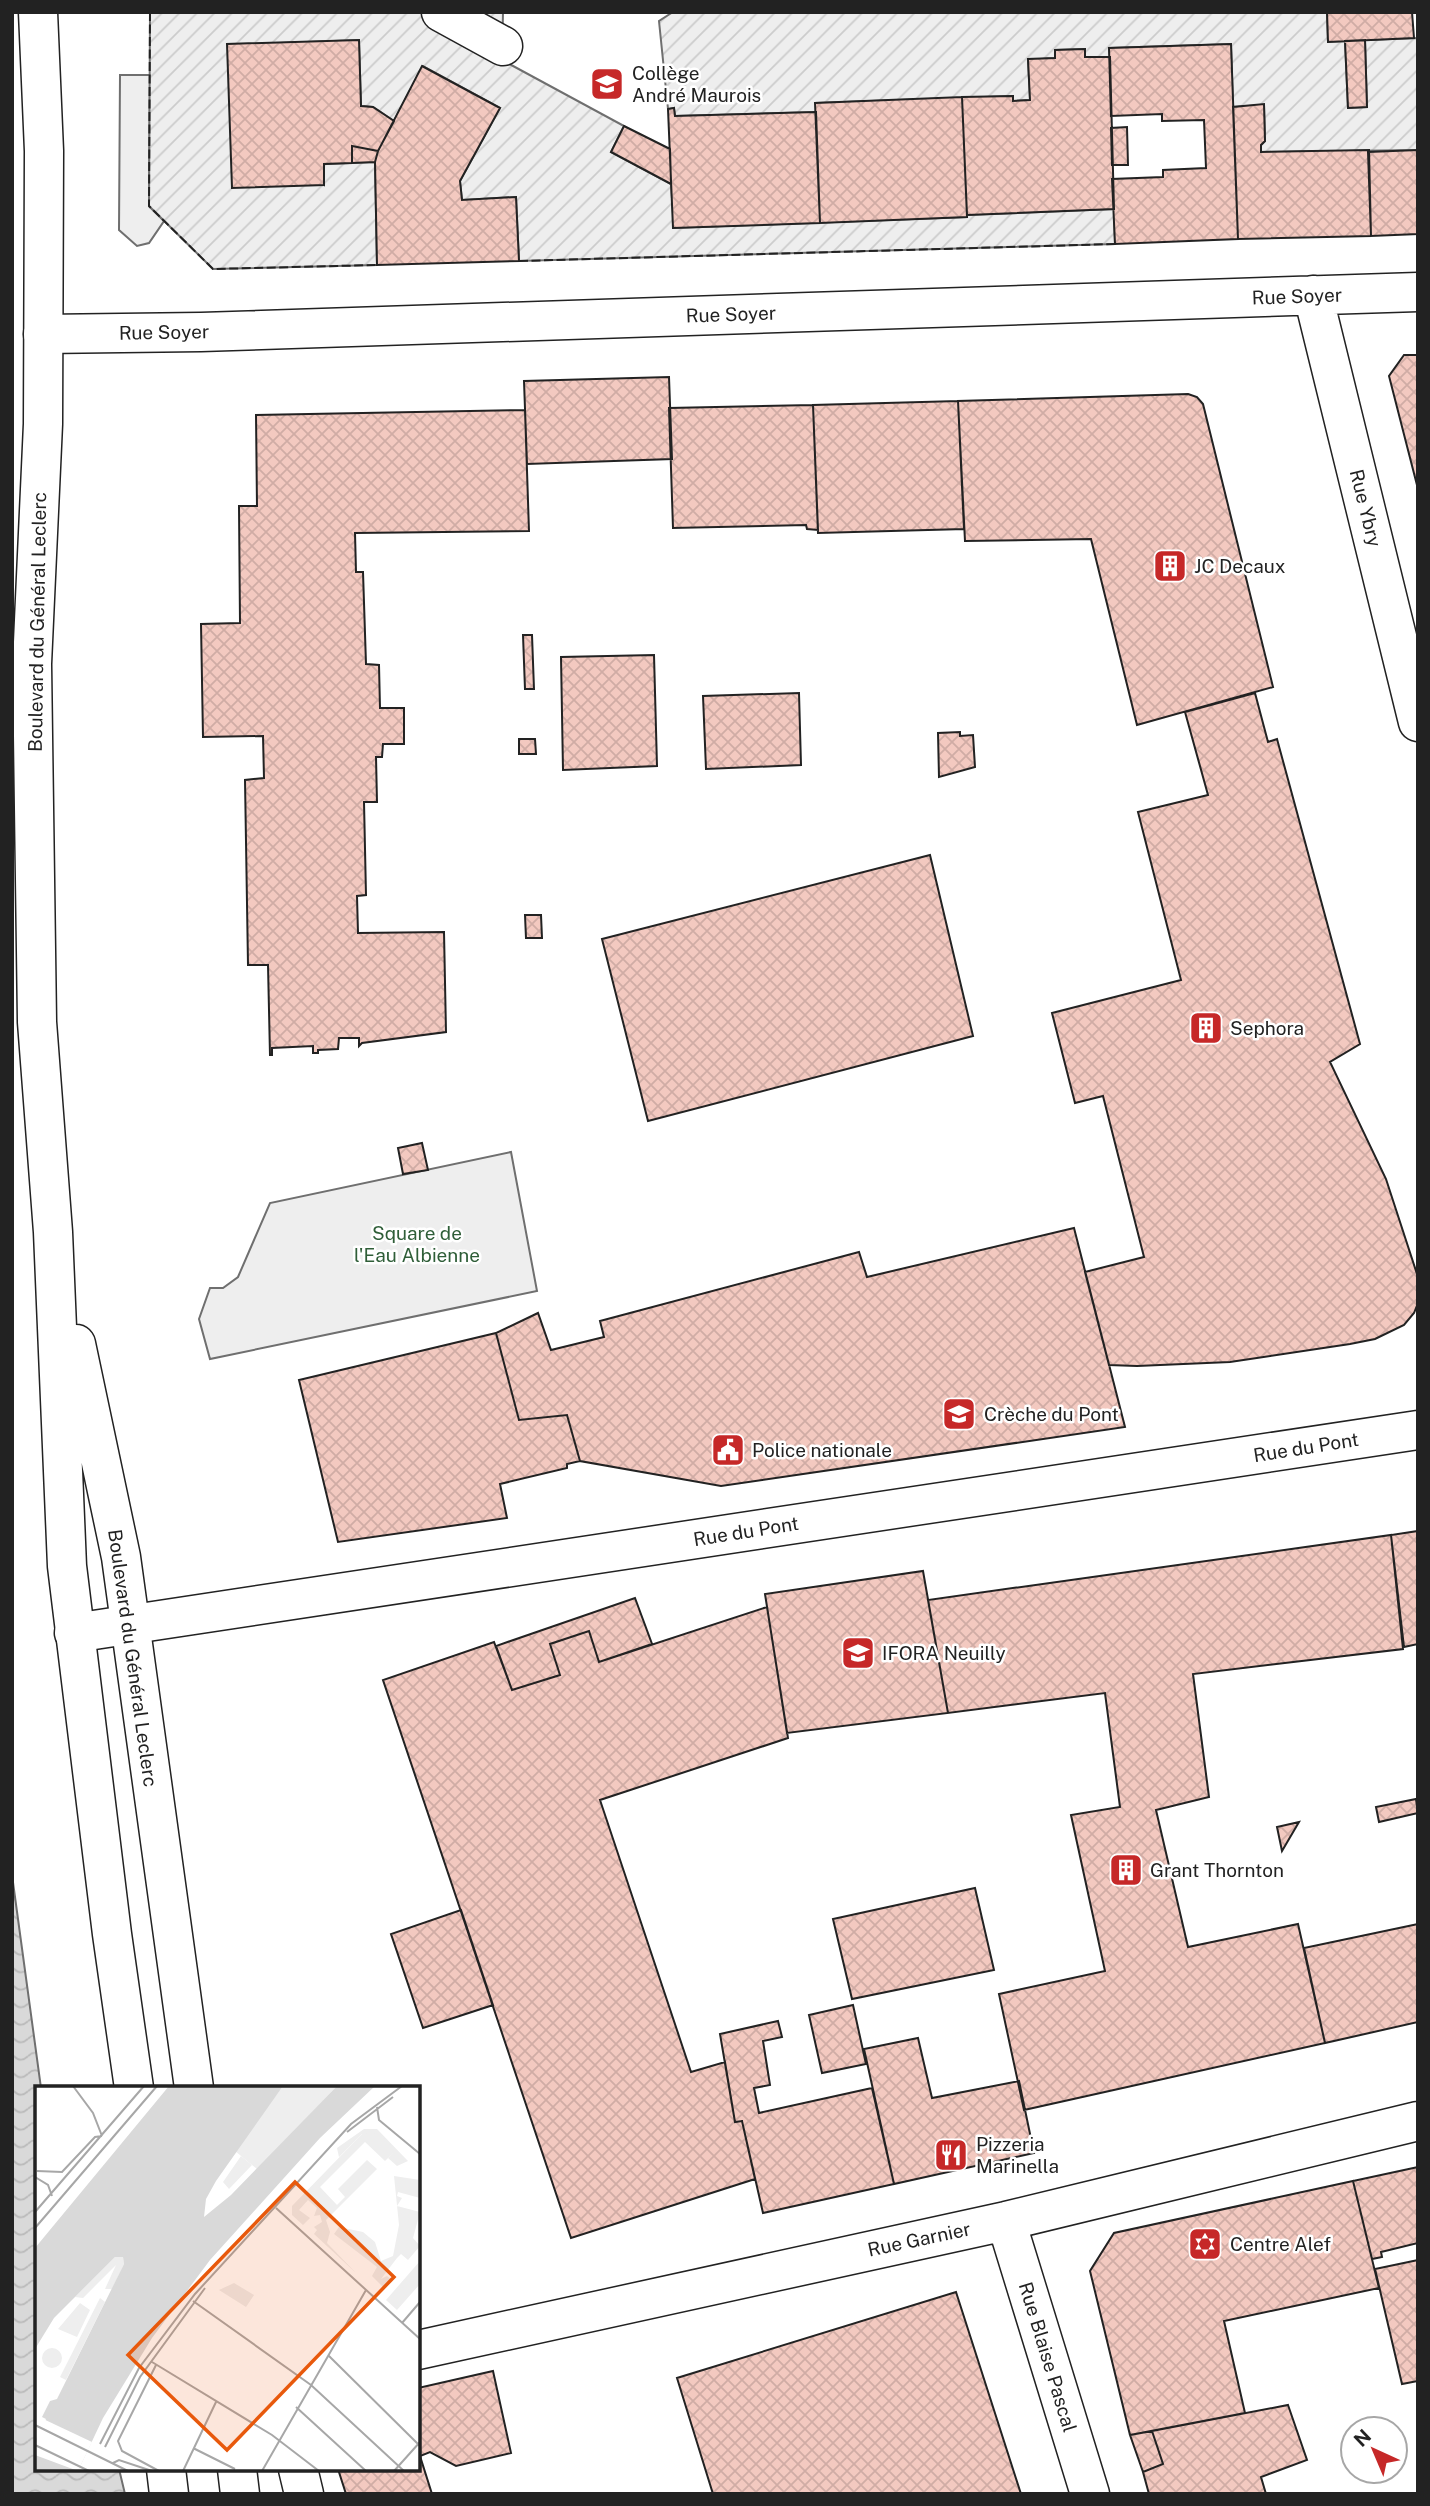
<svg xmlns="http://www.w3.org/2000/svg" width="1430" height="2506" font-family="'Public Sans',sans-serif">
<defs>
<pattern id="garden-furrows" width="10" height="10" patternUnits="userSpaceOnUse" patternTransform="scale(1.75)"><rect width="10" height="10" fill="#eee"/><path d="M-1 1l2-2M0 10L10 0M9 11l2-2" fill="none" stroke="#ccc"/></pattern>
<pattern id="water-waves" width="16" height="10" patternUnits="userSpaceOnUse" patternTransform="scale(1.75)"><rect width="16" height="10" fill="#d9d9d9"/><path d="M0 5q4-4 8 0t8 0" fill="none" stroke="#bababa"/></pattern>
<pattern id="building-cross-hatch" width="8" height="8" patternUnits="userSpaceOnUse" patternTransform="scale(1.75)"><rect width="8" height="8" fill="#f3c9c0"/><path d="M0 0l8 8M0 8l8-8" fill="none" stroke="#d0aca5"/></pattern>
</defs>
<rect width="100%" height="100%" fill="#fff"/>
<!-- green -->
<path fill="#eee" stroke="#6f6f6f" stroke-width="2" d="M 120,75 L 150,75 L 149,206 L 164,221 L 149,243 L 137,246 L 119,230 Z
M 511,1152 L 537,1291 L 210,1359 L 199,1319 L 210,1288 L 223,1288 L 238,1277 L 270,1203 Z"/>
<!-- garden -->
<path fill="url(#garden-furrows)" stroke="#6f6f6f" stroke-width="2" d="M 150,12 L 503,12 L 502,60 L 624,126 L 611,152 L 671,184 L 674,228 L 967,217 L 967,215 L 1114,209 L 1115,244 L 519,261 L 516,197 L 462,200 L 460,181 L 500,108 L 423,66 L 394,121 L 373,107 L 361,106 L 359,40 L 228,45 L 324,184 L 324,164 L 375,162 L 377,265 L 213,269 L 149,206 Z
M 673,12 L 1327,12 L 1328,42 L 1345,41 L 1348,108 L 1367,107 L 1365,40 L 1418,38 L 1418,150 L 1261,152 L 1261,145 L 1265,141 L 1264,105 L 1233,107 L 1231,44 L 1109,48 L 1110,57 L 1085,57 L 1085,49 L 1055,50 L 1055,58 L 1028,60 L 1030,100 L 1013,101 L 1012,96 L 816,103 L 816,112 L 675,116 L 674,108 L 668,109 L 659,21 Z"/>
<!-- water -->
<path fill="url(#water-waves)" stroke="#6f6f6f" stroke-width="2" d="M 12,1875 L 41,2088 L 37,2088 L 37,2469 L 119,2469 L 125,2494 L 12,2494 Z"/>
<!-- building -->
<path fill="url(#building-cross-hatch)" stroke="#222" stroke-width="2" d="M 1327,12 L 1412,12 L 1414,38 L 1328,42 Z
M 359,40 L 361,106 L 373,107 L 394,121 L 378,151 L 352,146 L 352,163 L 324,164 L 324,185 L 232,188 L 227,44 Z
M 1365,40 L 1367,107 L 1348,108 L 1345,41 Z
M 1231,44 L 1238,239 L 1115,244 L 1112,179 L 1163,177 L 1163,170 L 1206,168 L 1204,120 L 1162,121 L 1162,114 L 1111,116 L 1109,48 Z
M 1085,49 L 1085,57 L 1110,57 L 1114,209 L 967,215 L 962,97 L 1013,96 L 1013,101 L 1030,100 L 1028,59 L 1055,58 L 1055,50 Z
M 422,66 L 500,108 L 460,181 L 462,200 L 516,197 L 519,261 L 377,265 L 375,162 L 378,151 Z
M 962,97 L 967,217 L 820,223 L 815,103 Z
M 1264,104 L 1265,141 L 1261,145 L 1261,152 L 1369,150 L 1371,236 L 1238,239 L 1233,107 Z
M 674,108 L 675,116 L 816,112 L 820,223 L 673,228 L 668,109 Z
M 624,126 L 670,149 L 671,184 L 611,152 Z
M 1127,127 L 1128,165 L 1112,165 L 1111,128 Z
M 352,146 L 378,151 L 375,162 L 352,163 Z
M 1418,150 L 1418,234 L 1371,236 L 1368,152 Z
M 1404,355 L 1418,355 L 1418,489 L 1389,376 Z
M 669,377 L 672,459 L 527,464 L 524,381 Z
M 1188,394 L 1197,397 L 1203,404 L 1273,687 L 1137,725 L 1091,539 L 965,541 L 958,401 Z
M 958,401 L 964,529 L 818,533 L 813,405 Z
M 813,405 L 818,530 L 807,529 L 806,525 L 673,528 L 669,408 Z
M 525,410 L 529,531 L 355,533 L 356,572 L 363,572 L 366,664 L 379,665 L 380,708 L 404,708 L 404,744 L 383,744 L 382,757 L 376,757 L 377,802 L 364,802 L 366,895 L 357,896 L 358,933 L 444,932 L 446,1032 L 362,1043 L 359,1046 L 359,1038 L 339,1038 L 338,1049 L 318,1050 L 318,1053 L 313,1053 L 313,1046 L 272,1048 L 272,1055 L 270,1055 L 268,965 L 248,965 L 245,780 L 264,778 L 263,736 L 203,737 L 201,624 L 240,623 L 239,506 L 257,506 L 256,415 Z
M 523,635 L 532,635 L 534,689 L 525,689 Z
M 654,655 L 657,766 L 563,770 L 561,657 Z
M 799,693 L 801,765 L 706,769 L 703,696 Z
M 1255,693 L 1268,742 L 1277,739 L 1360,1044 L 1330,1062 L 1386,1179 L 1417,1274 L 1418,1303 L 1414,1313 L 1404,1325 L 1375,1339 L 1350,1344 L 1230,1362 L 1137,1366 L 1109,1365 L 1085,1272 L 1144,1257 L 1103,1096 L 1075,1103 L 1052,1013 L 1181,980 L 1138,812 L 1208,795 L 1185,712 Z
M 960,732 L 960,736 L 973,735 L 975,767 L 939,777 L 938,733 Z
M 519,739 L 535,739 L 536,754 L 519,754 Z
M 930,855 L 973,1036 L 648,1121 L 602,939 Z
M 525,915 L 541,915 L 542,938 L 526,938 Z
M 422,1143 L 428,1170 L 403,1174 L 398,1148 Z
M 1074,1228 L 1125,1427 L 721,1486 L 580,1461 L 567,1415 L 519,1420 L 496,1333 L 538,1313 L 551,1350 L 604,1337 L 600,1321 L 859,1252 L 867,1277 Z
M 496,1333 L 519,1420 L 567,1415 L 580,1461 L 567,1464 L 567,1468 L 500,1484 L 507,1518 L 338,1542 L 299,1380 Z
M 1418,1531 L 1418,1644 L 1404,1647 L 1391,1535 Z
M 1391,1535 L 1403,1649 L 1193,1674 L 1209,1797 L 1156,1810 L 1188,1947 L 1298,1924 L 1325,2043 L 1024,2110 L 999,1994 L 1105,1971 L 1071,1815 L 1120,1807 L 1105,1693 L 948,1713 L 928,1600 Z
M 923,1571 L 948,1713 L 787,1733 L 765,1594 Z
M 635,1598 L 652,1644 L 599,1662 L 589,1631 L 550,1644 L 560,1675 L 512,1690 L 496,1646 Z
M 767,1607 L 788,1738 L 600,1800 L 691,2072 L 725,2062 L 735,2122 L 742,2121 L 755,2179 L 571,2238 L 383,1680 L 494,1642 L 512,1690 L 560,1675 L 550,1644 L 589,1631 L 599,1662 Z
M 1416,1799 L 1418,1813 L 1379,1822 L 1376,1807 Z
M 1299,1822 L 1282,1851 L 1277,1827 Z
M 975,1888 L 994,1970 L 852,1999 L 833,1919 Z
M 461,1910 L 493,2005 L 423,2028 L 391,1934 Z
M 1418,1924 L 1418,2022 L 1325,2043 L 1304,1948 Z
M 853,2005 L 866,2064 L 822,2073 L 809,2015 Z
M 778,2021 L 782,2037 L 763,2041 L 770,2085 L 754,2088 L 759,2113 L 872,2088 L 894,2184 L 763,2213 L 742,2121 L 735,2122 L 720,2034 Z
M 918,2038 L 932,2098 L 1019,2081 L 1034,2153 L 894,2184 L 864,2049 Z
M 1418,2167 L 1418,2243 L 1381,2252 L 1382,2257 L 1372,2259 L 1353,2181 Z
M 1353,2181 L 1379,2288 L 1224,2321 L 1245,2413 L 1130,2435 L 1090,2271 L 1114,2233 Z
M 1418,2260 L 1418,2381 L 1402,2384 L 1375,2269 Z
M 956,2292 L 1021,2494 L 713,2494 L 677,2378 Z
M 493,2371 L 511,2453 L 456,2466 L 430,2452 L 420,2456 L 432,2494 L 346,2494 L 338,2469 L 418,2469 L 418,2388 Z
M 1288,2405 L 1307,2460 L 1261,2477 L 1266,2494 L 1149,2494 L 1143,2472 L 1163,2464 L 1152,2431 Z
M 1152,2431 L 1163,2464 L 1143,2472 L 1130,2435 Z"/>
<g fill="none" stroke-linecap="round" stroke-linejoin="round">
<defs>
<path id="minor" d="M 441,12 L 503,46
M 1313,295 L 1418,722
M 43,334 L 201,332 L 1418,292
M 74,1633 L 1418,1430
M 1006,2221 L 1090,2494
M 418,2350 L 1006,2221 L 1418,2121
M 298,2469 L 304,2494"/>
<path id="major" d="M 38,12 L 44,151 L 43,424 L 32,664 L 37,1022 L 53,1232 L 67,1566 L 112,1934 L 134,2088
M 76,1344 L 121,1557 L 194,2088
M 166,2469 L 169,2494
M 237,2469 L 240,2494"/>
</defs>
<!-- minor casing -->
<use href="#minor" stroke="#222" stroke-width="41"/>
<!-- major casing -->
<use href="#major" stroke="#222" stroke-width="41"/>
<!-- minor -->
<use href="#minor" stroke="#fff" stroke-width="38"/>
<!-- major -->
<use href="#major" stroke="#fff" stroke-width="38"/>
<!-- fence -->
<path stroke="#222" stroke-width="2" stroke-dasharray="9 3.5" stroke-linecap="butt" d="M 150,12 L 149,206 L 213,269 L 377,265
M 519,261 L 1115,244"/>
</g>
<!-- icons -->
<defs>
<symbol id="school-square" viewBox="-11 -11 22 22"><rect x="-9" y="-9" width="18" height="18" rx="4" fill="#c62828" stroke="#fff"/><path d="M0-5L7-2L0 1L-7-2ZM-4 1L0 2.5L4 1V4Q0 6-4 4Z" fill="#fff"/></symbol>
<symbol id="building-square" viewBox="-11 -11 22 22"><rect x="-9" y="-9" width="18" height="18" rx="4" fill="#c62828" stroke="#fff"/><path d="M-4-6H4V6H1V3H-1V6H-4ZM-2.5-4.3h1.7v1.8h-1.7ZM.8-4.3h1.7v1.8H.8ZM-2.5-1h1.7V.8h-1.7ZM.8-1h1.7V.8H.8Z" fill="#fff"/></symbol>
<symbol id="civic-square" viewBox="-11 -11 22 22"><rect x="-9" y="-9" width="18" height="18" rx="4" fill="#c62828" stroke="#fff"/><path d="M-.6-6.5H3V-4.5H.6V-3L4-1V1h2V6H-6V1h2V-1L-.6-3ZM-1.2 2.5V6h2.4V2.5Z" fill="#fff"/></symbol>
<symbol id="university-square" viewBox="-11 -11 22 22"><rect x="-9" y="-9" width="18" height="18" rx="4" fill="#c62828" stroke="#fff"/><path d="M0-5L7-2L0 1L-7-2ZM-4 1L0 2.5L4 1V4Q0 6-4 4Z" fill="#fff"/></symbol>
<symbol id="restaurant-square" viewBox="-11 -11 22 22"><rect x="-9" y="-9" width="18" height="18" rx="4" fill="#c62828" stroke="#fff"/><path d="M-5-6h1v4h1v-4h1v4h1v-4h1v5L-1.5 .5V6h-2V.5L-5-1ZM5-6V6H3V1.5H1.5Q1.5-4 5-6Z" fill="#fff"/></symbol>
<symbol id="synagogue-square" viewBox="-11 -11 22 22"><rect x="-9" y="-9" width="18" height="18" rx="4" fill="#c62828" stroke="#fff"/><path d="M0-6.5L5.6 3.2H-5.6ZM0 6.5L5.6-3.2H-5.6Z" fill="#fff"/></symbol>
</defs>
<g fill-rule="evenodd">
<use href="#school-square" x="588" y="65" width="38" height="38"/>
<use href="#building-square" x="1151" y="547" width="38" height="38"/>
<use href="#building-square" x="1187" y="1009" width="38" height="38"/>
<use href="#school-square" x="940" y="1395" width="38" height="38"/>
<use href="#civic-square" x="709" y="1431" width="38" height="38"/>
<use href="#university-square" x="839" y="1634" width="38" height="38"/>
<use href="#building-square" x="1107" y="1851" width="38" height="38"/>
<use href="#restaurant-square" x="932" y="2136" width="38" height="38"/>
<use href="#synagogue-square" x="1186" y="2225" width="38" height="38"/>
</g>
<g text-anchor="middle" stroke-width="5" stroke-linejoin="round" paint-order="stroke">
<!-- poi labels -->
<g font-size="19" fill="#222" stroke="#fff" text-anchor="start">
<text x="632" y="80">Collège<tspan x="632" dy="22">André Maurois</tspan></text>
<text x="1194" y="573">JC Decaux</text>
<text x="1230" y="1035">Sephora</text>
<text x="984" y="1421">Crèche du Pont</text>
<text x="752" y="1457">Police nationale</text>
<text x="882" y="1660">IFORA Neuilly</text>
<text x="1150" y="1877">Grant Thornton</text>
<text x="976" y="2151">Pizzeria<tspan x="976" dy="22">Marinella</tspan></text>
<text x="1230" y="2251">Centre Alef</text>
</g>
<!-- street labels -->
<g font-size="19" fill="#222" stroke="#fff">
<text transform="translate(1297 296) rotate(-2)" y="7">Rue Soyer</text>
<text transform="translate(731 314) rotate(-2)" y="7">Rue Soyer</text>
<text transform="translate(164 332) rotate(-1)" y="7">Rue Soyer</text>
<text transform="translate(1366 508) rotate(76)" y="7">Rue Ybry</text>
<text transform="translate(37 622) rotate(-89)" y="7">Boulevard du Général Leclerc</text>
<text transform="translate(1306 1447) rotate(-9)" y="7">Rue du Pont</text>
<text transform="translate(746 1531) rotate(-9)" y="7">Rue du Pont</text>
<text transform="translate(133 1658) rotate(82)" y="7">Boulevard du Général Leclerc</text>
<text transform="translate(919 2239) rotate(-12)" y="7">Rue Garnier</text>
<text transform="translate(1048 2357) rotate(73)" y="7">Rue Blaise Pascal</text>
</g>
<!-- park labels -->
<g font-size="19" fill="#2f5e38" stroke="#fff">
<text x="417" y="1240">Square de<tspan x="417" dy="22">l'Eau Albienne</tspan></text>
</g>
</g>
<!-- overview -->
<g transform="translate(35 2086)">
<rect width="385" height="385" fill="#fff"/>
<path d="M 248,0 L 302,0 L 222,83 L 200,65 ZM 329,43 L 342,43 L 373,75 L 362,80 L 353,72 L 360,64 L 327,48 L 304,71 L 302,62 ZM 199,197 L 219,209 L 211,221 L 184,204 ZM 45,217 L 55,224 L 42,251 L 23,243 ZM7 272a10 10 0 1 1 20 0a10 10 0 1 1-20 0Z" fill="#eee"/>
<path d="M 80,171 L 88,171 L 89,178 L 77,203 L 70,203 L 81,179 L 48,212 L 40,211 ZM 65,212 L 70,216 L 31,294 L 25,291 Z" fill="#eee"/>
<path d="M 343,47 L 361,64 L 350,75 L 330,56 L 285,101 L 302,119 L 310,111 L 303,103 L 332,74 L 342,83 L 291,134 L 295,146 L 292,157 L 321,187 L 279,148 L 282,144 L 279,141 L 287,136 L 285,129 L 279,130 L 282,122 L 273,114 L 264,124 L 275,132 L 268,139 L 257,129 L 257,120 L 327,48 ZM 206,70 L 217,79 L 194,103 L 188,96 ZM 359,90 L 385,94 L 385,112 L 363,106 L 362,110 L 367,112 L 362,120 L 385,126 L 378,152 L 385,160 L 373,174 L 366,168 L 362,172 L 346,193 L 352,190 L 357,194 L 349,202 L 337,190 L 342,181 L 299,148 L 304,141 L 328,146 L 340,156 L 346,175 L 358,170 L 364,139 ZM 385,175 L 385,198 L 362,224 L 351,214 Z" fill="#eee"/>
<path d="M 134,0 L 248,0 L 181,95 L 171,113 L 169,131 L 196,109 L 302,0 L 340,0 L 285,52 L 175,174 L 117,252 L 68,332 L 43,385 L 0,385 L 0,355 L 11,333 L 7,331 L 15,315 L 22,313 L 89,178 L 88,171 L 80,171 L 19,232 L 0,263 L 0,162 Z" fill="#d9d9d9"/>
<path d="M 4,331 L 57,356 L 43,385 L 0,369 Z" fill="#fff"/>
<path fill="none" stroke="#a7a7a7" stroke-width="2" d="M 38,0 L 58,27 L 67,50M 342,21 L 344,34 L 385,68M 312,46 L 358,11M 2,85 L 27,86 L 60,51 L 67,50M 0,91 L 13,99 L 17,110M 241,122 L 385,253M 0,126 L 109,0M 0,142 L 122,0M 158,215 L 276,299 L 369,385M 367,237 L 385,216M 293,269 L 385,360M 117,276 L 237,349 L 284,385M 121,279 L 83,355 L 87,365 L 124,385M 261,321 L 331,385M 0,339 L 93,385M 65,358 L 104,282 L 160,208 L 316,38 L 367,0M 0,359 L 54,385M 70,361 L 105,291 L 170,202M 158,362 L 200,383M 78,377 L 84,374 L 117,385M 148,385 L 181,316M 227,385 L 331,204M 359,385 L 385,356"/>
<path fill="#e8590c" fill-opacity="0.15" stroke="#e8590c" stroke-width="3.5" d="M 260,96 L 359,191 L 192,364 L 93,269 Z"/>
<rect width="385" height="385" fill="none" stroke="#222" stroke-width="3.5"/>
</g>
<!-- border -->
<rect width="1430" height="2506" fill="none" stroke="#222222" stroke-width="28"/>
<!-- north arrow -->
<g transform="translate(1374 2450) rotate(316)"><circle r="33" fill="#ffffff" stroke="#a7a7a7" stroke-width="2"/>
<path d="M0-5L12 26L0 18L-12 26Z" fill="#c62828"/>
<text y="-10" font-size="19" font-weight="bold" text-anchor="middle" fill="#222222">N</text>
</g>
</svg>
